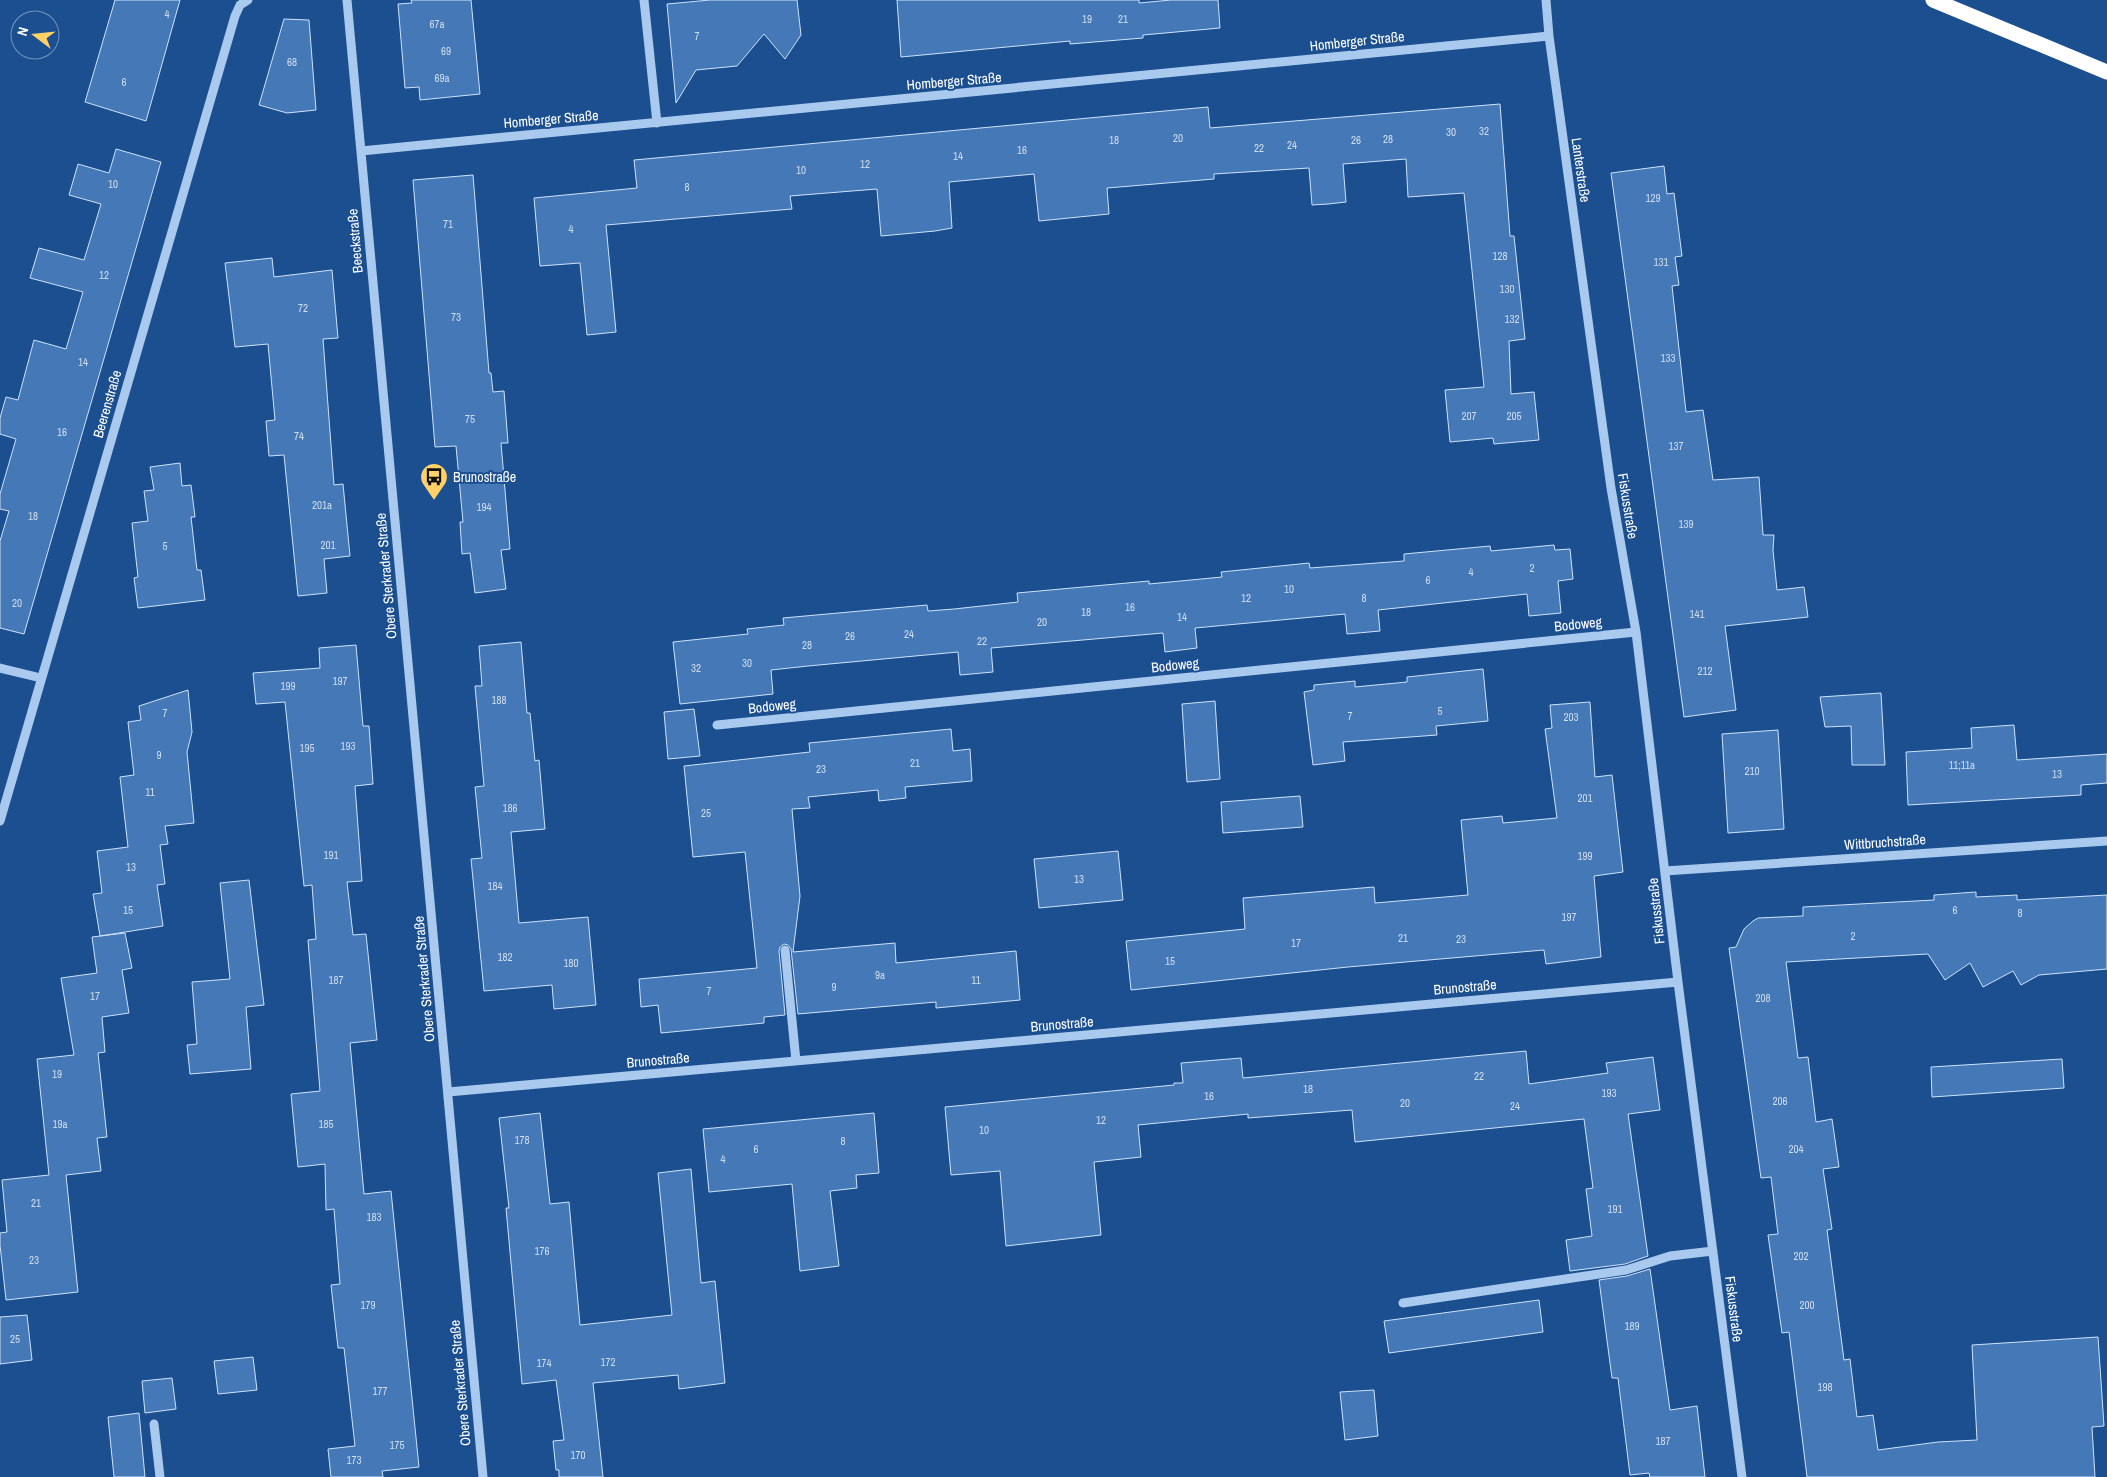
<svg xmlns="http://www.w3.org/2000/svg" width="2107" height="1477" font-family="'Archivo Narrow',sans-serif">
<rect width="100%" height="100%" fill="#1b4f8f"/>
<!-- building -->
<path fill="#4478b7" stroke="#cfe3fa" d="M 115,0 L 180,0 L 146,121 L 85,102 Z
M 411,0 L 471,0 L 480,94 L 420,100 L 419,87 L 405,88 L 398,4 L 412,3 Z
M 710,0 L 797,0 L 801,35 L 785,59 L 764,34 L 737,66 L 696,70 L 676,103 L 667,4 Z
M 897,0 L 1139,0 L 1139,3 L 1171,0 L 1218,0 L 1220,28 L 1143,35 L 1143,38 L 1070,44 L 1070,41 L 901,57 Z
M 284,19 L 309,20 L 316,110 L 287,113 L 259,105 Z
M 1500,104 L 1510,236 L 1514,236 L 1525,339 L 1509,341 L 1511,394 L 1534,392 L 1539,440 L 1494,444 L 1493,438 L 1450,442 L 1445,390 L 1484,387 L 1464,193 L 1408,197 L 1406,159 L 1343,164 L 1346,202 L 1328,204 L 1312,205 L 1309,168 L 1214,174 L 1214,179 L 1107,188 L 1109,214 L 1039,221 L 1034,174 L 949,182 L 952,228 L 935,231 L 881,236 L 877,189 L 790,196 L 792,209 L 606,225 L 616,332 L 587,335 L 580,263 L 540,266 L 534,198 L 637,188 L 634,160 L 1208,107 L 1210,128 Z
M 116,149 L 161,162 L 24,634 L 0,628 L 0,541 L 9,511 L 0,509 L 0,494 L 16,439 L 0,434 L 0,418 L 6,397 L 18,400 L 34,340 L 66,349 L 83,292 L 30,278 L 39,248 L 84,260 L 101,204 L 69,195 L 78,164 L 109,173 Z
M 1664,166 L 1667,194 L 1674,193 L 1682,256 L 1675,257 L 1679,285 L 1672,286 L 1686,412 L 1703,410 L 1713,480 L 1759,477 L 1763,535 L 1774,535 L 1773,550 L 1777,590 L 1804,587 L 1808,617 L 1725,626 L 1736,710 L 1684,717 L 1611,173 Z
M 473,175 L 489,373 L 491,373 L 493,392 L 504,391 L 508,443 L 501,443 L 510,549 L 501,550 L 506,589 L 475,593 L 470,553 L 462,554 L 460,522 L 463,522 L 456,446 L 435,447 L 413,180 Z
M 272,258 L 274,277 L 332,270 L 338,338 L 323,339 L 334,485 L 343,484 L 350,556 L 324,559 L 327,593 L 298,596 L 284,455 L 269,456 L 266,421 L 275,420 L 268,344 L 235,347 L 225,263 Z
M 180,463 L 182,486 L 191,485 L 195,517 L 191,517 L 197,570 L 201,570 L 205,600 L 138,608 L 134,578 L 138,577 L 132,523 L 148,521 L 144,491 L 154,490 L 150,467 Z
M 1554,545 L 1555,550 L 1570,549 L 1573,579 L 1558,581 L 1561,613 L 1529,616 L 1527,594 L 1378,610 L 1380,631 L 1347,634 L 1345,614 L 1195,628 L 1197,648 L 1165,652 L 1163,633 L 991,648 L 993,672 L 960,675 L 958,652 L 808,666 L 771,670 L 773,694 L 680,704 L 673,642 L 748,634 L 747,629 L 784,625 L 783,618 L 927,605 L 928,611 L 954,609 L 1018,602 L 1017,593 L 1149,581 L 1149,584 L 1222,577 L 1221,572 L 1309,563 L 1310,568 L 1404,561 L 1404,554 L 1490,546 L 1491,551 Z
M 521,642 L 527,713 L 530,713 L 535,761 L 539,760 L 545,829 L 511,832 L 519,923 L 588,917 L 596,1005 L 554,1009 L 552,985 L 484,991 L 471,859 L 482,858 L 475,787 L 484,786 L 475,686 L 482,686 L 479,646 Z
M 356,645 L 363,726 L 369,726 L 373,784 L 355,786 L 362,881 L 347,882 L 353,935 L 366,934 L 377,1040 L 350,1043 L 364,1194 L 391,1191 L 419,1467 L 382,1471 L 383,1477 L 331,1477 L 328,1449 L 355,1446 L 344,1348 L 338,1348 L 331,1285 L 340,1284 L 334,1209 L 326,1210 L 325,1164 L 298,1167 L 291,1094 L 320,1091 L 308,940 L 316,939 L 312,885 L 304,886 L 285,702 L 256,704 L 253,673 L 320,668 L 319,648 Z
M 1483,669 L 1488,721 L 1436,726 L 1437,735 L 1343,742 L 1345,761 L 1313,765 L 1304,692 L 1314,690 L 1314,685 L 1355,681 L 1355,687 L 1407,682 L 1407,677 Z
M 188,690 L 192,732 L 187,752 L 194,823 L 165,826 L 168,844 L 160,845 L 165,884 L 157,885 L 163,926 L 100,936 L 93,894 L 102,893 L 97,851 L 128,847 L 120,777 L 134,775 L 128,722 L 141,720 L 139,706 Z
M 1881,693 L 1885,765 L 1852,765 L 1851,726 L 1825,727 L 1820,697 Z
M 1215,701 L 1220,779 L 1187,782 L 1182,704 Z
M 1590,702 L 1595,777 L 1612,775 L 1623,872 L 1594,876 L 1601,957 L 1546,964 L 1544,950 L 1348,967 L 1131,990 L 1126,941 L 1245,929 L 1243,898 L 1374,887 L 1375,903 L 1468,895 L 1461,820 L 1502,816 L 1503,823 L 1557,818 L 1545,729 L 1552,728 L 1550,705 Z
M 694,709 L 700,756 L 668,759 L 664,712 Z
M 2014,725 L 2017,760 L 2107,754 L 2107,783 L 2081,785 L 2081,795 L 1908,805 L 1906,752 L 1972,748 L 1971,728 Z
M 951,729 L 953,751 L 970,749 L 972,781 L 905,787 L 906,798 L 879,801 L 878,790 L 808,797 L 810,808 L 792,809 L 800,896 L 793,952 L 895,943 L 896,963 L 1016,951 L 1020,1000 L 936,1008 L 936,1002 L 798,1014 L 791,949 L 788,945 L 784,944 L 780,947 L 779,951 L 785,1015 L 764,1017 L 764,1023 L 661,1033 L 658,1005 L 641,1007 L 639,979 L 757,968 L 745,852 L 693,857 L 684,766 L 810,752 L 809,743 Z
M 1778,730 L 1784,829 L 1728,833 L 1722,734 Z
M 1300,796 L 1303,827 L 1223,833 L 1221,802 Z
M 1118,851 L 1123,900 L 1039,908 L 1034,859 Z
M 249,880 L 264,1005 L 246,1007 L 251,1069 L 190,1074 L 187,1045 L 197,1044 L 192,982 L 230,979 L 220,883 Z
M 1976,892 L 1976,897 L 2017,895 L 2017,900 L 2107,895 L 2107,969 L 2039,975 L 2021,985 L 2013,971 L 1983,987 L 1970,963 L 1945,980 L 1928,954 L 1786,962 L 1798,1058 L 1808,1057 L 1816,1122 L 1832,1119 L 1839,1167 L 1823,1169 L 1832,1229 L 1827,1230 L 1844,1360 L 1850,1359 L 1857,1417 L 1873,1415 L 1878,1450 L 1938,1442 L 1977,1440 L 1972,1345 L 2098,1337 L 2104,1426 L 2092,1427 L 2095,1477 L 1807,1477 L 1789,1332 L 1782,1333 L 1768,1235 L 1778,1234 L 1771,1177 L 1761,1178 L 1729,948 L 1736,947 L 1744,929 L 1753,921 L 1758,918 L 1803,916 L 1803,907 L 1934,900 L 1934,895 Z
M 125,933 L 132,968 L 122,970 L 129,1013 L 102,1017 L 105,1052 L 98,1053 L 107,1137 L 97,1138 L 101,1171 L 66,1175 L 78,1292 L 6,1300 L 0,1245 L 0,1233 L 7,1232 L 2,1180 L 49,1175 L 37,1059 L 74,1055 L 61,978 L 97,973 L 92,937 Z
M 1526,1051 L 1529,1084 L 1608,1073 L 1606,1063 L 1653,1057 L 1660,1110 L 1628,1114 L 1648,1256 L 1625,1264 L 1570,1271 L 1566,1240 L 1592,1236 L 1586,1189 L 1593,1188 L 1584,1119 L 1355,1142 L 1352,1110 L 1248,1118 L 1248,1114 L 1138,1125 L 1141,1157 L 1094,1162 L 1101,1235 L 1006,1246 L 1000,1171 L 951,1175 L 945,1107 L 1174,1085 L 1174,1083 L 1183,1083 L 1181,1063 L 1241,1058 L 1243,1078 Z
M 2062,1059 L 2064,1088 L 1932,1097 L 1931,1067 Z
M 540,1113 L 550,1204 L 569,1202 L 580,1325 L 672,1315 L 658,1173 L 691,1169 L 701,1283 L 715,1281 L 725,1383 L 679,1389 L 678,1375 L 593,1383 L 603,1477 L 559,1477 L 559,1470 L 556,1470 L 553,1441 L 564,1440 L 556,1380 L 522,1384 L 506,1208 L 509,1208 L 499,1118 Z
M 874,1113 L 879,1173 L 856,1175 L 857,1188 L 830,1191 L 839,1266 L 800,1271 L 792,1184 L 709,1192 L 703,1129 Z
M 1650,1269 L 1670,1410 L 1697,1406 L 1705,1477 L 1650,1477 L 1649,1473 L 1630,1475 L 1618,1378 L 1612,1378 L 1599,1280 L 1627,1276 Z
M 1539,1300 L 1543,1332 L 1389,1353 L 1384,1321 Z
M 27,1315 L 32,1360 L 0,1364 L 0,1317 Z
M 253,1357 L 257,1390 L 218,1394 L 214,1361 Z
M 172,1378 L 176,1409 L 145,1413 L 142,1381 Z
M 1374,1390 L 1378,1436 L 1345,1440 L 1340,1392 Z
M 139,1413 L 145,1477 L 114,1477 L 108,1417 Z"/>
<g fill="none" stroke-linecap="round" stroke-linejoin="round">
<!-- minor -->
<path stroke="#a9c9ee" stroke-width="9" d="M 347,0 L 483,1477
M 644,0 L 657,123
M 1546,0 L 1549,36 L 1611,488 L 1636,632 L 1678,982 L 1742,1477
M 361,151 L 1549,36
M 0,668 L 41,678
M 717,725 L 1636,632
M 0,821 L 235,16 L 240,5 L 248,0
M 1665,871 L 2107,841
M 785,950 L 796,1061
M 448,1092 L 1678,982
M 1403,1303 L 1626,1270 L 1670,1256 L 1713,1251
M 154,1424 L 160,1477"/>
<!-- highway -->
<path stroke="#fff" stroke-width="15" d="M 1933,0 L 2107,72"/>
</g>
<!-- icons -->
<defs>
<symbol id="bus-pin" viewBox="-11 -11 22 30"><path d="M0 17L-7.5 6A9.5 9.5 0 1 1 7.5 6Z" fill="#ffd166" stroke="#1b4f8f"/><path d="M-5-6H5V4H4V6H2V4H-2V6H-4V4H-5ZM-3.5-4V0h7V-4ZM-3.5 1.2v1.5H-2V1.2ZM2 1.2v1.5H3.5V1.2Z" fill="#111"/></symbol>
</defs>
<g fill-rule="evenodd">
<use href="#bus-pin" x="418" y="461" width="32" height="43"/>
</g>
<g text-anchor="middle" stroke-width="4" stroke-linejoin="round" paint-order="stroke">
<!-- number labels -->
<g font-size="11" fill="#d0dded">
<text x="167" y="18">4</text>
<text x="1087" y="23">19</text>
<text x="1123" y="23">21</text>
<text x="437" y="28">67a</text>
<text x="697" y="40">7</text>
<text x="446" y="55">69</text>
<text x="292" y="66">68</text>
<text x="442" y="82">69a</text>
<text x="124" y="86">6</text>
<text x="1484" y="135">32</text>
<text x="1451" y="136">30</text>
<text x="1178" y="142">20</text>
<text x="1388" y="143">28</text>
<text x="1114" y="144">18</text>
<text x="1356" y="144">26</text>
<text x="1292" y="149">24</text>
<text x="1259" y="152">22</text>
<text x="1022" y="154">16</text>
<text x="958" y="160">14</text>
<text x="865" y="168">12</text>
<text x="801" y="174">10</text>
<text x="113" y="188">10</text>
<text x="687" y="191">8</text>
<text x="1653" y="202">129</text>
<text x="448" y="228">71</text>
<text x="571" y="233">4</text>
<text x="1500" y="260">128</text>
<text x="1661" y="266">131</text>
<text x="104" y="279">12</text>
<text x="1507" y="293">130</text>
<text x="303" y="312">72</text>
<text x="456" y="321">73</text>
<text x="1512" y="323">132</text>
<text x="1668" y="362">133</text>
<text x="83" y="366">14</text>
<text x="1469" y="420">207</text>
<text x="1514" y="420">205</text>
<text x="470" y="423">75</text>
<text x="62" y="436">16</text>
<text x="299" y="440">74</text>
<text x="1676" y="450">137</text>
<text x="322" y="509">201a</text>
<text x="484" y="511">194</text>
<text x="33" y="520">18</text>
<text x="1686" y="528">139</text>
<text x="328" y="549">201</text>
<text x="165" y="550">5</text>
<text x="1532" y="572">2</text>
<text x="1471" y="576">4</text>
<text x="1428" y="584">6</text>
<text x="1289" y="593">10</text>
<text x="1246" y="602">12</text>
<text x="1364" y="602">8</text>
<text x="17" y="607">20</text>
<text x="1130" y="611">16</text>
<text x="1086" y="616">18</text>
<text x="1697" y="618">141</text>
<text x="1182" y="621">14</text>
<text x="1042" y="626">20</text>
<text x="909" y="638">24</text>
<text x="850" y="640">26</text>
<text x="982" y="645">22</text>
<text x="807" y="649">28</text>
<text x="747" y="667">30</text>
<text x="696" y="672">32</text>
<text x="1705" y="675">212</text>
<text x="340" y="685">197</text>
<text x="288" y="690">199</text>
<text x="499" y="704">188</text>
<text x="1440" y="715">5</text>
<text x="165" y="717">7</text>
<text x="1350" y="720">7</text>
<text x="1571" y="721">203</text>
<text x="348" y="750">193</text>
<text x="307" y="752">195</text>
<text x="159" y="759">9</text>
<text x="915" y="767">21</text>
<text x="1962" y="769">11;11a</text>
<text x="821" y="773">23</text>
<text x="1752" y="775">210</text>
<text x="2057" y="778">13</text>
<text x="150" y="796">11</text>
<text x="1585" y="802">201</text>
<text x="510" y="812">186</text>
<text x="706" y="817">25</text>
<text x="331" y="859">191</text>
<text x="1585" y="860">199</text>
<text x="131" y="871">13</text>
<text x="1079" y="883">13</text>
<text x="495" y="890">184</text>
<text x="128" y="914">15</text>
<text x="1955" y="914">6</text>
<text x="2020" y="917">8</text>
<text x="1569" y="921">197</text>
<text x="1853" y="940">2</text>
<text x="1403" y="942">21</text>
<text x="1461" y="943">23</text>
<text x="1296" y="947">17</text>
<text x="505" y="961">182</text>
<text x="1170" y="965">15</text>
<text x="571" y="967">180</text>
<text x="880" y="979">9a</text>
<text x="336" y="984">187</text>
<text x="976" y="984">11</text>
<text x="834" y="991">9</text>
<text x="709" y="995">7</text>
<text x="95" y="1000">17</text>
<text x="1763" y="1002">208</text>
<text x="57" y="1078">19</text>
<text x="1479" y="1080">22</text>
<text x="1308" y="1093">18</text>
<text x="1609" y="1097">193</text>
<text x="1209" y="1100">16</text>
<text x="1780" y="1105">206</text>
<text x="1405" y="1107">20</text>
<text x="1515" y="1110">24</text>
<text x="1101" y="1124">12</text>
<text x="60" y="1128">19a</text>
<text x="326" y="1128">185</text>
<text x="984" y="1134">10</text>
<text x="522" y="1144">178</text>
<text x="843" y="1145">8</text>
<text x="756" y="1153">6</text>
<text x="1796" y="1153">204</text>
<text x="723" y="1163">4</text>
<text x="36" y="1207">21</text>
<text x="1615" y="1213">191</text>
<text x="374" y="1221">183</text>
<text x="542" y="1255">176</text>
<text x="1801" y="1260">202</text>
<text x="34" y="1264">23</text>
<text x="368" y="1309">179</text>
<text x="1807" y="1309">200</text>
<text x="1632" y="1330">189</text>
<text x="15" y="1343">25</text>
<text x="608" y="1366">172</text>
<text x="544" y="1367">174</text>
<text x="1825" y="1391">198</text>
<text x="380" y="1395">177</text>
<text x="1663" y="1445">187</text>
<text x="397" y="1449">175</text>
<text x="578" y="1459">170</text>
<text x="354" y="1464">173</text>
</g>
<!-- street labels -->
<g font-size="14" fill="#fff" stroke="#1b4f8f">
<text transform="translate(1357 41) rotate(-6)" y="5">Homberger Straße</text>
<text transform="translate(954 81) rotate(-5)" y="5">Homberger Straße</text>
<text transform="translate(551 119) rotate(-5)" y="5">Homberger Straße</text>
<text transform="translate(1581 170) rotate(82)" y="5">Lanterstraße</text>
<text transform="translate(355 241) rotate(-95)" y="5">Beeckstraße</text>
<text transform="translate(107 404) rotate(-74)" y="5">Beerenstraße</text>
<text transform="translate(1628 506) rotate(81)" y="5">Fiskusstraße</text>
<text transform="translate(386 576) rotate(-95)" y="5">Obere Sterkrader Straße</text>
<text transform="translate(1578 624) rotate(-6)" y="5">Bodoweg</text>
<text transform="translate(1175 665) rotate(-6)" y="5">Bodoweg</text>
<text transform="translate(772 706) rotate(-6)" y="5">Bodoweg</text>
<text transform="translate(1885 842) rotate(-4)" y="5">Wittbruchstraße</text>
<text transform="translate(1656 911) rotate(-96)" y="5">Fiskusstraße</text>
<text transform="translate(424 979) rotate(-95)" y="5">Obere Sterkrader Straße</text>
<text transform="translate(1465 987) rotate(-5)" y="5">Brunostraße</text>
<text transform="translate(1062 1024) rotate(-5)" y="5">Brunostraße</text>
<text transform="translate(658 1060) rotate(-5)" y="5">Brunostraße</text>
<text transform="translate(1734 1309) rotate(83)" y="5">Fiskusstraße</text>
<text transform="translate(460 1383) rotate(-95)" y="5">Obere Sterkrader Straße</text>
</g>
<!-- poi labels -->
<g font-size="14" fill="#fff" stroke="#1b4f8f" text-anchor="start">
<text x="453" y="482">Brunostraße</text>
</g>
</g>
<!-- north arrow -->
<g transform="translate(35 35) rotate(286)"><circle r="24" fill="#1b4f8f" stroke="#7695bc"/>
<path d="M0-4L9 19L0 12L-9 19Z" fill="#ffd166"/>
<text y="-8" font-size="14" font-weight="bold" text-anchor="middle" fill="#ffffff">N</text>
</g>
</svg>
